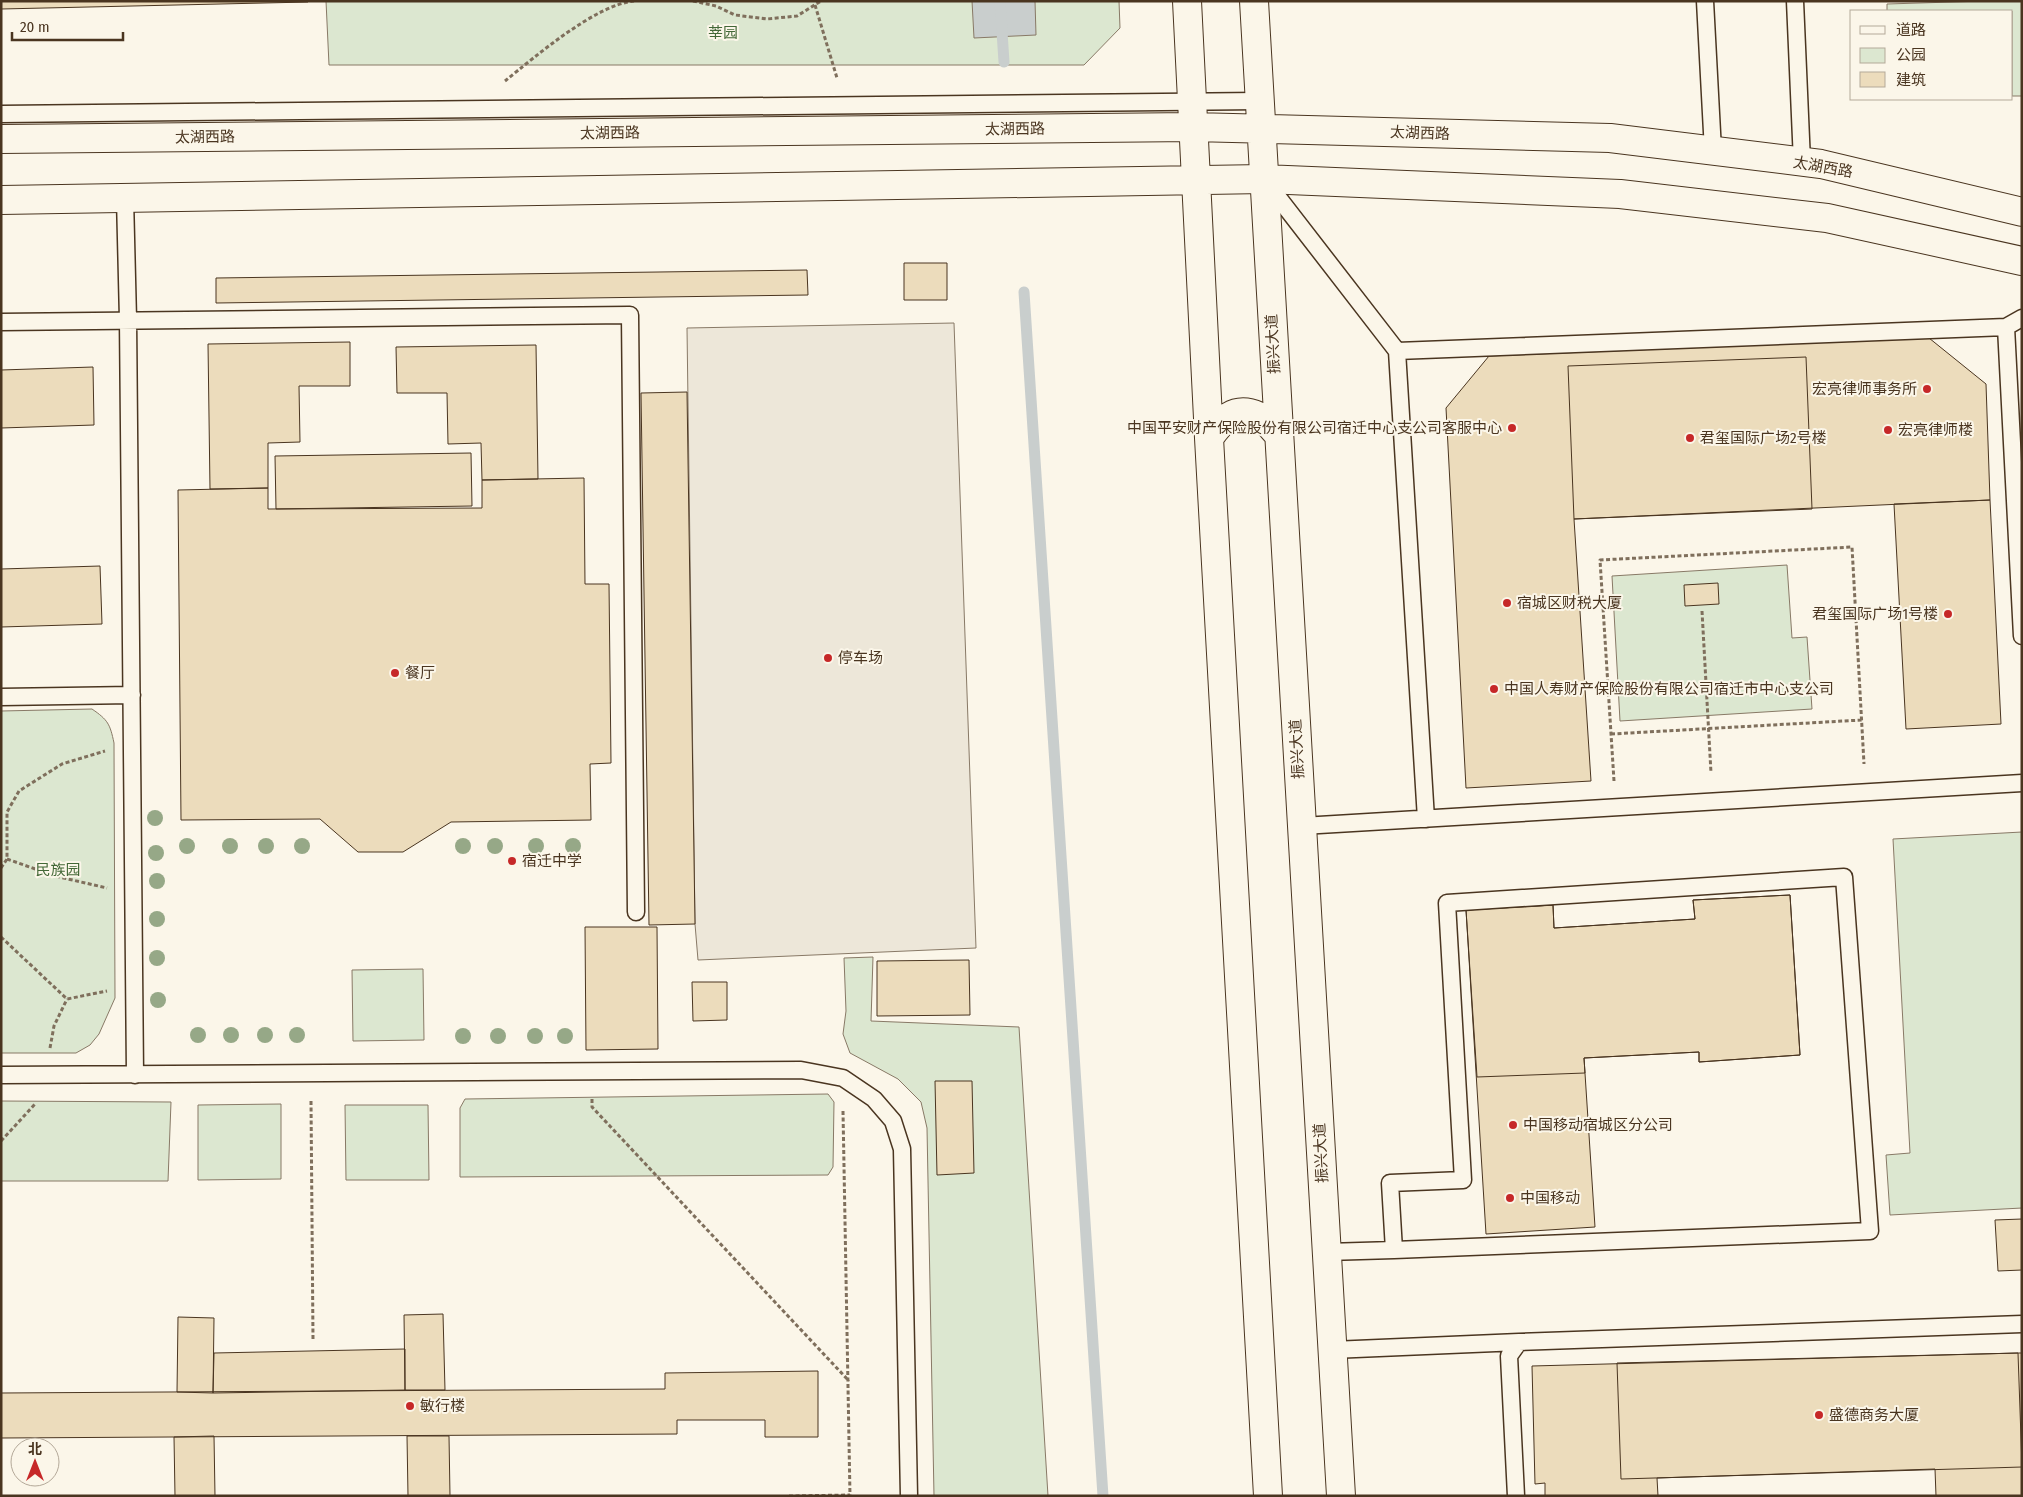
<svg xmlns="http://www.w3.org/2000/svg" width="2023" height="1497" font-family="'Fira Sans Condensed','Noto Sans SC',sans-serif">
<rect width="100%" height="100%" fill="#fbf6e9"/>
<!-- green -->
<path fill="#dce7d0" stroke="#887966" d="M 326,1 L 1119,1 L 1120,28 L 1084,65 L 329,65 Z
M 1984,1 L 2022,1 L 2022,96 L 2012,96 L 2012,11 L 1887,11 L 1887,4 Z
M 1787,565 L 1792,638 L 1807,637 L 1812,709 L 1620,721 L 1612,576 Z
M 92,709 C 108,720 110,724 114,743 L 115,998 L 99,1034 L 90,1045 L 76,1053 L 1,1053 L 1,711 Z
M 2022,832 L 2022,1208 L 1890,1215 L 1886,1155 L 1910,1153 L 1893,839 Z
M 873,957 L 871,1021 L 1019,1027 L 1048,1496 L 934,1496 L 927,1128 L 921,1102 L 898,1079 L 850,1053 L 843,1034 L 846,1011 L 844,958 Z
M 423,969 L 424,1040 L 353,1041 L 352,970 Z
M 828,1094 L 834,1102 L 833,1167 L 828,1175 L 460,1177 L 460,1108 L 465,1099 Z
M 1,1101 L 171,1102 L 168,1181 L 1,1181 Z
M 281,1104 L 281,1179 L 198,1180 L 198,1105 Z
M 345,1105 L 428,1105 L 429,1180 L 346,1180 Z"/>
<!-- parking -->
<path fill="#ede7d9" stroke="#887966" d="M 954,323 L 976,948 L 698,960 L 695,924 L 687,328 Z"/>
<!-- water -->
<path fill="#c9cecd" stroke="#887966" d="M 972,1 L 1035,1 L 1036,35 L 974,38 Z"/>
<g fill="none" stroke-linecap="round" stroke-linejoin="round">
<!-- stream -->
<path stroke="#c9cecd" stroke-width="11" d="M 1000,1 L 1004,62
M 1024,292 L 1103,1496"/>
</g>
<!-- building -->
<path fill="#ecdcbc" stroke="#4a3520" d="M 1,1 L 308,1 L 308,2 L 1,9 Z
M 904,263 L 947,263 L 947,300 L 904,300 Z
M 807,270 L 808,295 L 216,303 L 216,278 Z
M 1929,338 L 1986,384 L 1990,500 L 1574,519 L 1591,781 L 1466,788 L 1446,408 L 1489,356 Z
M 350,342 L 350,386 L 299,386 L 300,442 L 268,443 L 268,488 L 210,489 L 208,344 Z
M 536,345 L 538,479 L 482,480 L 481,443 L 448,444 L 447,393 L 397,393 L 396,347 Z
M 1806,357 L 1812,509 L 1574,519 L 1568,366 Z
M 93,367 L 94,425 L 1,428 L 1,370 Z
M 687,392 L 695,924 L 649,925 L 641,393 Z
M 471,453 L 472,506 L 276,509 L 275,456 Z
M 584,478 L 585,584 L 609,584 L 611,763 L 590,764 L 591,820 L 451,822 L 403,852 L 358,852 L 320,819 L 181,820 L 178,490 L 268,488 L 268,509 L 482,508 L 482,480 Z
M 1990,500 L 2001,724 L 1906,729 L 1894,504 Z
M 100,566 L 102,624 L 1,627 L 1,569 Z
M 1718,583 L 1719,604 L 1685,606 L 1684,585 Z
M 1790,895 L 1800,1055 L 1699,1062 L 1699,1052 L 1584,1058 L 1595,1227 L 1486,1234 L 1466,910 L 1553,905 L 1554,928 L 1695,919 L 1693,900 Z
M 1790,895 L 1800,1055 L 1699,1062 L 1699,1052 L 1584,1058 L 1585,1073 L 1477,1077 L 1466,910 L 1553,905 L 1554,928 L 1695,919 L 1693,900 Z
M 585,927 L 657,927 L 658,1049 L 586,1050 Z
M 969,960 L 970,1015 L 877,1016 L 877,961 Z
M 692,982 L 727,982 L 727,1020 L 693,1021 Z
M 935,1081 L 972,1081 L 974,1173 L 937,1175 Z
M 2022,1219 L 2022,1270 L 1998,1271 L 1995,1220 Z
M 443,1314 L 445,1390 L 405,1390 L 404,1315 Z
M 178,1317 L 214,1318 L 213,1393 L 177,1392 Z
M 405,1349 L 405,1390 L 213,1393 L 214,1353 Z
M 2018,1353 L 2022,1353 L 2022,1496 L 1936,1496 L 1935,1469 L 1657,1478 L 1658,1496 L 1545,1496 L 1545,1483 L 1535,1484 L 1532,1366 Z
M 2018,1353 L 2022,1467 L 1621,1479 L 1617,1363 Z
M 818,1371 L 818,1437 L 765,1437 L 765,1420 L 677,1420 L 677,1434 L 1,1438 L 1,1393 L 665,1389 L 665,1373 Z
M 214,1436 L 215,1496 L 175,1496 L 174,1437 Z
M 407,1436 L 449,1436 L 450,1496 L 408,1496 Z"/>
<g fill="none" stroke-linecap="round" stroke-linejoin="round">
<defs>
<path id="lane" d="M 1705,1 L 1713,151
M 1795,1 L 1802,162
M 1,114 L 1259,101
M 1267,183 L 1397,351 L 2006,327 L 2022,318
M 125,198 L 128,319 L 135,1075
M 1,322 L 630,315 L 636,912
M 2006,327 L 2022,636
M 1397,351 L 1426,819
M 1,697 L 132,695
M 1302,826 L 2022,783
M 1,1075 L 801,1070 L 843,1078 L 874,1099 L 893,1121 L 902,1149 L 909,1496
M 1327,1252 L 1394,1250 L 1870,1231 L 1844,877 L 1447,903 L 1463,1180 L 1390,1183 L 1394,1250
M 1332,1350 L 1519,1342
M 1516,1496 L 1509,1356 L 1519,1342 L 2022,1324"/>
<path id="secondary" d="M 1187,1 L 1209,438 L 1268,1496
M 1254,1 L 1341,1496
M 1,139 L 1193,127 L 1610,138 L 1821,164 L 2022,212
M 1,200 L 1264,179 L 1620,194 L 1827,218 L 2022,261
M 1209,438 C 1221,421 1234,405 1258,416 C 1266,419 1273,429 1279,435"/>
</defs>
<!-- lane casing -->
<use href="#lane" stroke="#4a3520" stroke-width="19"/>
<!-- secondary casing -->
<use href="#secondary" stroke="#4a3520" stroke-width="30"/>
<!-- path -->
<path stroke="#7f6f5c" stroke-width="3" stroke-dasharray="4 2.5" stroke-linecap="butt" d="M 693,1 L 716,6 L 735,15 L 767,19 L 797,16 L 821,1
M 815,5 L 837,78
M 505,81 C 536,56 595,5 634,1
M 1702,611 L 1711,773
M 1611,734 L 1862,720
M 1614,781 L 1600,560 L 1852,547 L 1864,764
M 7,859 L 55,876 L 107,888
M 1,868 L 7,859 L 7,812 L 19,791 L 62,764 L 105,751
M 1,937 L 67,999 L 107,991
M 50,1048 L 54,1026 L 67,999
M 592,1099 L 592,1107 L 849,1381
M 311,1101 L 313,1339
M 843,1111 L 850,1496
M 1,1141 L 36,1103
M 789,1496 L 850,1495"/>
<!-- lane -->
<use href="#lane" stroke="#fbf6e9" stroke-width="16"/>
<!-- secondary -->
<use href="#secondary" stroke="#fbf6e9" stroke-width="28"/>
</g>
<!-- trees -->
<g fill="#96a887">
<circle cx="155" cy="818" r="8"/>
<circle cx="187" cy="846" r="8"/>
<circle cx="230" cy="846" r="8"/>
<circle cx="266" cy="846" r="8"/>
<circle cx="302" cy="846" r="8"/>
<circle cx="463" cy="846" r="8"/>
<circle cx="495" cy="846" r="8"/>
<circle cx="536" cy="846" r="8"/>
<circle cx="573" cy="846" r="8"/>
<circle cx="156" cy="853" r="8"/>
<circle cx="157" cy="881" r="8"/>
<circle cx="157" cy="919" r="8"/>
<circle cx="157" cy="958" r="8"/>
<circle cx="158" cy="1000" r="8"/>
<circle cx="198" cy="1035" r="8"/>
<circle cx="231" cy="1035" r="8"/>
<circle cx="265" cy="1035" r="8"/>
<circle cx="297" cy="1035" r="8"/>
<circle cx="463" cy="1036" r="8"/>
<circle cx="498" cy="1036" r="8"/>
<circle cx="535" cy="1036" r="8"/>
<circle cx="565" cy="1036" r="8"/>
</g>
<!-- markers -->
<g fill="#c62828" stroke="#fbf6e9" stroke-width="2">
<circle cx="1927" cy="389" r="5"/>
<circle cx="1512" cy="428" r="5"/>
<circle cx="1888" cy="430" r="5"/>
<circle cx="1690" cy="438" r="5"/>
<circle cx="1507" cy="603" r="5"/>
<circle cx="1948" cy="614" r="5"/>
<circle cx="828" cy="658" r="5"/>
<circle cx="395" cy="673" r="5"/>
<circle cx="1494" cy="689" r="5"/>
<circle cx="512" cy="861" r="5"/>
<circle cx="1513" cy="1125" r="5"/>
<circle cx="1510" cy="1198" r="5"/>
<circle cx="410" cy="1406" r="5"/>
<circle cx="1819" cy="1415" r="5"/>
</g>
<g text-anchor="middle" stroke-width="4" stroke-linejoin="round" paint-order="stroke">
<!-- park labels -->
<g font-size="15" fill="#436837" stroke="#fbf6e9">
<text x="723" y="38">莘园</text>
<text x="58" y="875">民族园</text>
</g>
<!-- street labels -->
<g font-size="15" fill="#4a3520" stroke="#fbf6e9">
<text transform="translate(1015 129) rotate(-1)" y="5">太湖西路</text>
<text transform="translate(610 133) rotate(-1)" y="5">太湖西路</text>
<text transform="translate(1420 133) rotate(2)" y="5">太湖西路</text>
<text transform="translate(205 137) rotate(-1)" y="5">太湖西路</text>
<text transform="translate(1823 167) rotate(10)" y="5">太湖西路</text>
<text transform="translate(1273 344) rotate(-93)" y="5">振兴大道</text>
<text transform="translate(1297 749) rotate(-93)" y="5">振兴大道</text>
<text transform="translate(1321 1153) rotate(-93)" y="5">振兴大道</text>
</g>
<!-- poi labels -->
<g font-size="15" fill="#4a3520" stroke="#fbf6e9" text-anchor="start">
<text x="1917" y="394" text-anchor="end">宏亮律师事务所</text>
<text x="1502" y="433" text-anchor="end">中国平安财产保险股份有限公司宿迁中心支公司客服中心</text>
<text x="1898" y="435">宏亮律师楼</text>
<text x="1700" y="443">君玺国际广场2号楼</text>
<text x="1517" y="608">宿城区财税大厦</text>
<text x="1938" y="619" text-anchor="end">君玺国际广场1号楼</text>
<text x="838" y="663">停车场</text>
<text x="405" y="678">餐厅</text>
<text x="1504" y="694">中国人寿财产保险股份有限公司宿迁市中心支公司</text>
<text x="522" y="866">宿迁中学</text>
<text x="1523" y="1130">中国移动宿城区分公司</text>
<text x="1520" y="1203">中国移动</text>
<text x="420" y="1411">敏行楼</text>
<text x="1829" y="1420">盛德商务大厦</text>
</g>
</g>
<!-- border -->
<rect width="2023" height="1497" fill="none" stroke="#4a3520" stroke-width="5"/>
<!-- legend -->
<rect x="1850" y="10" width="162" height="90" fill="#fbf6e9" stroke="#b4a999"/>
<rect x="1860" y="26" width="25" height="8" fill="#fbf6e9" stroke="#b4a999"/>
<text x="1896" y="35" font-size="15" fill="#4a3520">道路</text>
<rect x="1860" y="48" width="25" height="15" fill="#dce7d0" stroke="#b4a999"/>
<text x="1896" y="60" font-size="15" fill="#4a3520">公园</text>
<rect x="1860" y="72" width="25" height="15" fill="#ecdcbc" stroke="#b4a999"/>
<text x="1896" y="85" font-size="15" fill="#4a3520">建筑</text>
<!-- north arrow -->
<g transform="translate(35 1462)"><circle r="24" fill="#fbf6e9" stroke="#b4a999"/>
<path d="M0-4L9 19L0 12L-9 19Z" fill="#c62828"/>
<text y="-8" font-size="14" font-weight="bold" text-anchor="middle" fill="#4a3520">北</text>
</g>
<!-- scale -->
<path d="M12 32v8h111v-8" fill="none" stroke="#4a3520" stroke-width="2.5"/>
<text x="20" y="32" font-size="15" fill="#4a3520" stroke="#fbf6e9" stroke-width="4" paint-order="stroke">20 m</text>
</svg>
